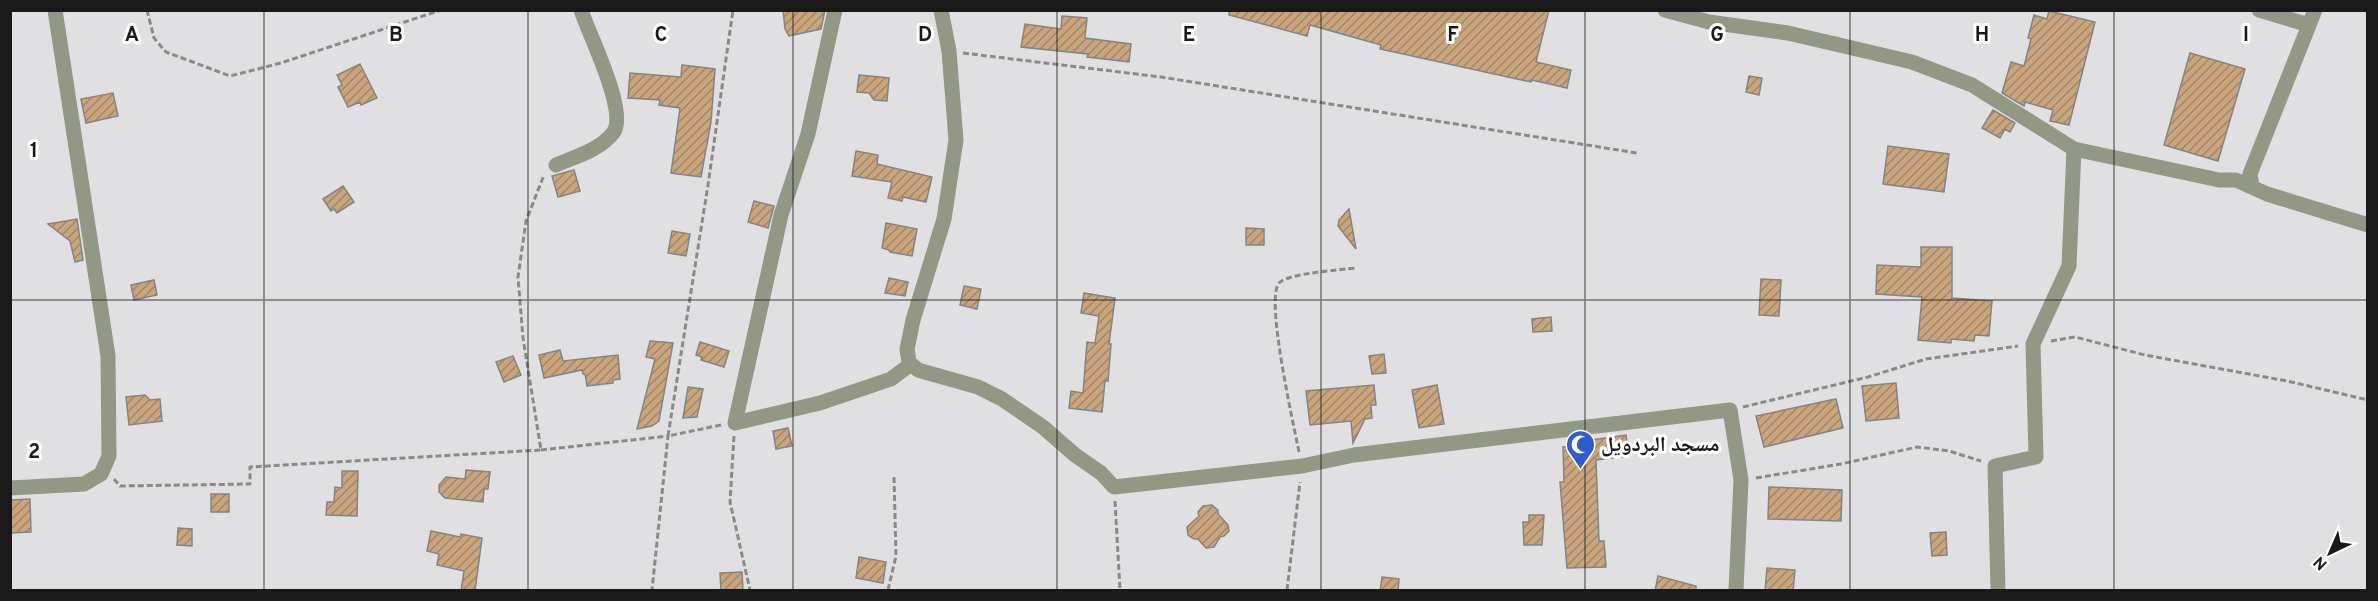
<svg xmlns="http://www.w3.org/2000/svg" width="2378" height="601" font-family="Overpass,'Noto Naskh Arabic',sans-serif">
<defs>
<pattern id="building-hatch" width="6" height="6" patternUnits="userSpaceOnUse" patternTransform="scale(1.5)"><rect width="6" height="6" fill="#caa47c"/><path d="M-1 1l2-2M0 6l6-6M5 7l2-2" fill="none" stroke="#a38565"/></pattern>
</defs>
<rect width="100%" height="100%" fill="#e0e0e2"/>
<!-- building -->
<path fill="url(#building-hatch)" stroke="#858482" stroke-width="1.5" d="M 783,10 L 825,10 L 821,29 L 789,36 L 785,29 Z
M 1229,10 L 1549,10 L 1536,62 L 1571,70 L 1567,88 L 1532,80 L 1531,82 L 1380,49 L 1381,45 L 1310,25 L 1307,36 L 1229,15 Z
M 2049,11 L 2095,22 L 2069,125 L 2050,121 L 2053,110 L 2025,102 L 2024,106 L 2002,93 L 2011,62 L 2024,66 L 2031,39 L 2028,38 L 2034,15 L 2047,19 Z
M 1062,16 L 1087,18 L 1085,38 L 1131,44 L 1129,62 L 1087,57 L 1088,54 L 1021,47 L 1025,24 L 1061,29 Z
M 2190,53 L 2245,69 L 2218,161 L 2164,145 Z
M 360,64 L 377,98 L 361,105 L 360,102 L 348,107 L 338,87 L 342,85 L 337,75 Z
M 682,65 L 715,69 L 711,122 L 701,177 L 671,173 L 680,108 L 659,105 L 660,100 L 628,98 L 630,73 L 681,77 Z
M 859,75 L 889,78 L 887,101 L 874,100 L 869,93 L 857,92 Z
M 1749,76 L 1762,78 L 1759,95 L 1746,92 Z
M 113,93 L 118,116 L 86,123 L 81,99 Z
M 1993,110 L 2015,123 L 2010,132 L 2005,129 L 2000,138 L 1982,128 Z
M 1888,146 L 1949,154 L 1944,192 L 1883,184 Z
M 856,151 L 878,155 L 877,164 L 932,177 L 926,202 L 903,197 L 902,201 L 888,198 L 892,182 L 852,176 Z
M 574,170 L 580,191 L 558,197 L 552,176 Z
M 343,186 L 354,202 L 337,213 L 334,209 L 331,211 L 323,199 Z
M 754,201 L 774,206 L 768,228 L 748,222 Z
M 1349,209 L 1356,249 L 1338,226 L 1339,220 Z
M 77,219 L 83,260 L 75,262 L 70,241 L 48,224 Z
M 886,223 L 917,229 L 912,256 L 890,252 L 889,250 L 882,248 Z
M 1246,228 L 1264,229 L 1264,245 L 1246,245 Z
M 672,231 L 690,234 L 686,256 L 668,253 Z
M 1921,247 L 1952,247 L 1952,298 L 1992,301 L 1989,336 L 1975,335 L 1974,341 L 1951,339 L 1951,343 L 1918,340 L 1922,297 L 1876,294 L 1877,265 L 1921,267 Z
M 889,278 L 908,282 L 905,296 L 885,293 Z
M 1761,279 L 1781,280 L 1779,316 L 1759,315 Z
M 154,280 L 157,295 L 134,300 L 131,285 Z
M 964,286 L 981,289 L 977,309 L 960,305 Z
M 1084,293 L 1115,298 L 1109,344 L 1111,344 L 1108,381 L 1105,381 L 1102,412 L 1069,408 L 1071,391 L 1083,393 L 1087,342 L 1095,343 L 1099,316 L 1081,313 Z
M 1551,317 L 1552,331 L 1533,332 L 1532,319 Z
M 650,341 L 673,343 L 659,421 L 652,426 L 637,429 L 655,359 L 646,357 Z
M 700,342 L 729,351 L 724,367 L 701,360 L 702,357 L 696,355 Z
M 560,350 L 563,361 L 618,355 L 620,379 L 613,380 L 613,383 L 587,386 L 585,374 L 583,374 L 582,370 L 544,378 L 539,355 Z
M 1384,354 L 1386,373 L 1372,374 L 1369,356 Z
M 513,356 L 521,375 L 504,382 L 496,362 Z
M 1896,383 L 1899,418 L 1866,421 L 1862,386 Z
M 1374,385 L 1376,405 L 1371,405 L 1372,418 L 1365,419 L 1353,443 L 1351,421 L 1310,425 L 1306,391 Z
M 1437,385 L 1444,424 L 1419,428 L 1412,390 Z
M 688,387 L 703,389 L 697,417 L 683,418 Z
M 145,395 L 150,400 L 160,399 L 162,421 L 129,425 L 126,397 Z
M 1836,399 L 1843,428 L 1764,447 L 1756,416 Z
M 788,428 L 792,446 L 776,449 L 773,431 Z
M 1626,435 L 1629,456 L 1596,460 L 1599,541 L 1604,541 L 1606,567 L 1567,568 L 1560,482 L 1564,482 L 1563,447 L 1578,446 L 1578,442 Z
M 466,470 L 490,472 L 488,489 L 484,489 L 483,502 L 445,498 L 439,492 L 439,485 L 446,477 L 465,479 Z
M 342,471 L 358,471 L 357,516 L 326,515 L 327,502 L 334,502 L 335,487 L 342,488 Z
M 1769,487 L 1842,490 L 1841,521 L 1768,519 Z
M 211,494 L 229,494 L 229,512 L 211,512 Z
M 30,499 L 31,532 L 10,533 L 10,500 Z
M 1212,505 L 1218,510 L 1218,514 L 1228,525 L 1229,531 L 1224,536 L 1220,537 L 1214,547 L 1206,548 L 1198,539 L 1194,539 L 1188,535 L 1187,527 L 1199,516 L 1198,512 L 1203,506 Z
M 1529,515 L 1544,515 L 1542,545 L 1524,545 L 1523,522 L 1529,522 Z
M 178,528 L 192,529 L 192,546 L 177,545 Z
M 431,531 L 460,537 L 461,534 L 482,538 L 475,591 L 461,591 L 464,571 L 437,565 L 439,554 L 427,551 Z
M 1946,532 L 1947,555 L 1932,556 L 1930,533 Z
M 859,557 L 886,562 L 883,583 L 856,578 Z
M 1767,568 L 1795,570 L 1793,591 L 1765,591 Z
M 742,572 L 743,591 L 721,591 L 720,573 Z
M 1658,576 L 1696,586 L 1696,591 L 1655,591 Z
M 1382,577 L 1399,579 L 1398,591 L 1380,591 Z"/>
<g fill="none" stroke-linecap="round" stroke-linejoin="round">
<!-- path -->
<path stroke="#8a8a8b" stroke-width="3" stroke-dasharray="6 3" stroke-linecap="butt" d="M 147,10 L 154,38 L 166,52 L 230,76 L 281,63 L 441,10
M 963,53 L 1161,77 L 1637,153
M 2051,341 L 2075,337 L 2145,355 L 2287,381 L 2368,400
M 1743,407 L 1868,377 L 1926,359 L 2018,346
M 721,425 L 668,436 L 708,185 L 733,10
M 734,436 L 730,502 L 750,590
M 541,450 L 668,436 L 652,590
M 1299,452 C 1294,426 1265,299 1279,283 C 1289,273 1340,270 1356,268
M 1756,478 L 1841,464 L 1917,447 L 1949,451 L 1981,461
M 114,479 L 120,486 L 250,484 L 250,467 L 541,450 L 523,338 L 518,277 L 526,221 L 544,175
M 1115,501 L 1120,590
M 888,590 L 896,556 L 894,476
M 1287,590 L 1300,482"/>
<!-- minor -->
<path stroke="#929883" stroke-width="15" d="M 835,10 L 808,134 L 781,215 L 735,423 L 820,403 L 891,379 L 911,364
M 941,10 L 949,51 L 956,140 L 944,219 L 913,320 L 907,349 L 909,362 L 918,370 L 978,387 L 1002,399 L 1043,427 L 1075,455 L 1101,473 L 1114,487 L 1302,466 L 1354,455 L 1730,410 L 1741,480 L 1736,590
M 1665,10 L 1709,22 L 1788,33 L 1912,62 L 1972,85 L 2074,149 L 2069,266 L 2033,344 L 2036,457 L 1995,466 L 1998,590
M 2259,10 L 2309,25
M 2074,149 L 2219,180 L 2236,180 L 2267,194 L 2368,225
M 556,165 C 574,157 600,150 613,133 C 629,113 589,35 581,10
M 2252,186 L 2250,174 L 2315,10
M 10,488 L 84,484 L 101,474 L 109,456 L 108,356 L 55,10"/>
</g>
<!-- grid -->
<path fill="none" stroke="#19191a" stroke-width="1.5" stroke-opacity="0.55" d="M 264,10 L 264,590M 528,10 L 528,590M 793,10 L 793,590M 1057,10 L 1057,590M 1321,10 L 1321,590M 1585,10 L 1585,590M 1850,10 L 1850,590M 2114,10 L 2114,590M 10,300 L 2368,300"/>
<!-- icons -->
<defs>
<symbol id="mosque-pin" viewBox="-11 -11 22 30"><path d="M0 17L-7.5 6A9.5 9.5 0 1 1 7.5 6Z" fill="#2e5dcc" stroke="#fff"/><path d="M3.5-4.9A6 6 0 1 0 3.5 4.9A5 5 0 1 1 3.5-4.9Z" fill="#fff"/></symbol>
</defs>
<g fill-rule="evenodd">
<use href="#mosque-pin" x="1564" y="428" width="33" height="45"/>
</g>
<g text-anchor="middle" stroke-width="6" stroke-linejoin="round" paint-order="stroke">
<!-- poi labels -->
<g font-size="21" font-weight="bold" fill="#19191a" stroke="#fff" text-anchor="start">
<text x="1601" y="451">مسجد البردويل</text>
</g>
</g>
<g font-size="20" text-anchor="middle" font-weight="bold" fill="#19191a" stroke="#fff" stroke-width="6" stroke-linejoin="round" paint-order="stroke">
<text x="132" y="41">A</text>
<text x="396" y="41">B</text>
<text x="661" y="41">C</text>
<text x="925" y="41">D</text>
<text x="1189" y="41">E</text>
<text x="1453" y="41">F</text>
<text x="1717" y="41">G</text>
<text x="1982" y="41">H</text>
<text x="2246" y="41">I</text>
<text x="34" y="157">1</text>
<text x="34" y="458">2</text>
</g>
<!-- border -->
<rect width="2378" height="601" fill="none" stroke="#19191a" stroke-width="24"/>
<!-- north arrow -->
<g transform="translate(2330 553) rotate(224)" stroke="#ffffff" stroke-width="4.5" paint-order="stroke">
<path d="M0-4.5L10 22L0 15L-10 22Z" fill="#19191a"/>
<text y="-9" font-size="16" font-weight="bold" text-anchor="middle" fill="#19191a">N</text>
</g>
</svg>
